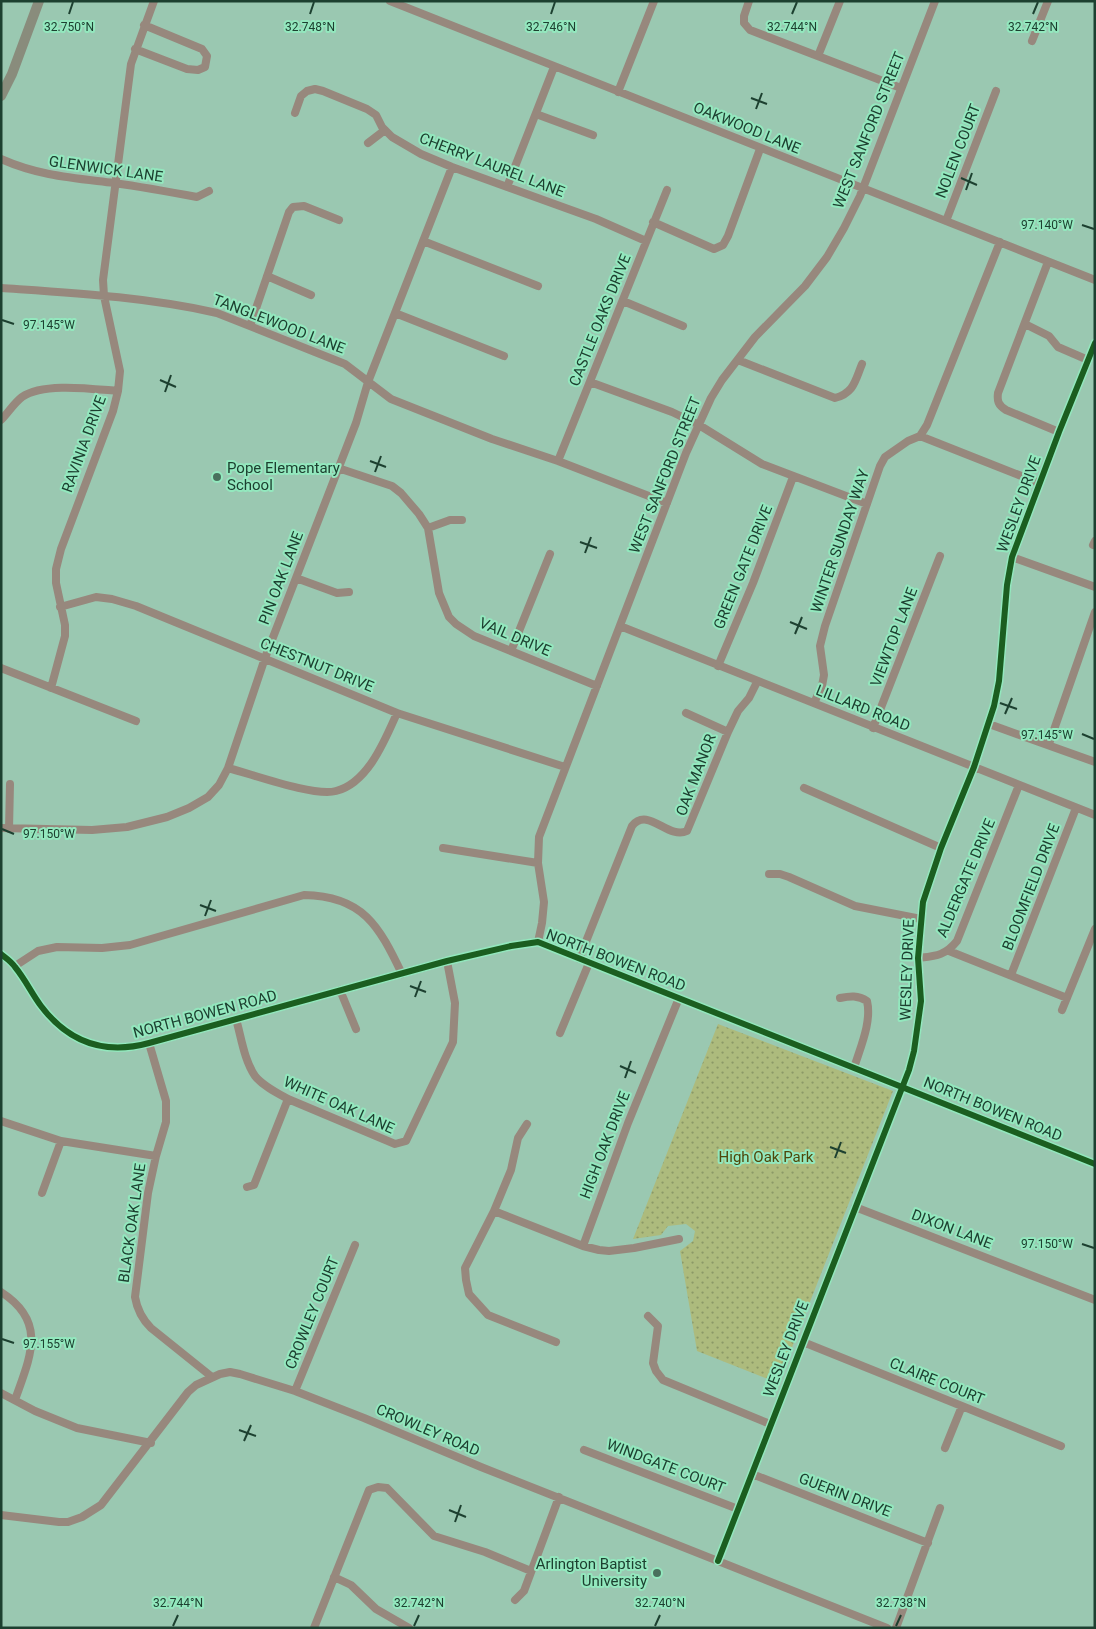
<svg xmlns="http://www.w3.org/2000/svg" width="1096" height="1629" font-family="Roboto,sans-serif">
<defs>
<pattern id="park-dots" width="8" height="8" patternUnits="userSpaceOnUse" patternTransform="scale(1.25)"><rect width="8" height="8" fill="#adbb7d"/><path d="M2 2h.1M6 6h.1" fill="none" stroke="#8c9967" stroke-width="1.8" stroke-linecap="round"/></pattern>
</defs>
<rect width="100%" height="100%" fill="#9ac8b1"/>
<!-- park -->
<path fill="url(#park-dots)" d="M 718,1024 L 893,1091 L 778,1383 L 697,1351 L 680,1251 L 693,1241 L 695,1231 L 686,1224 L 668,1226 L 661,1235 L 633,1239 Z"/>
<g fill="none" stroke-linecap="round" stroke-linejoin="round">
<!-- minor -->
<path stroke="#97887d" stroke-width="8" d="M 390,1 L 1095,280
M 749,1 L 744,16 L 744,23 L 750,30 L 901,88
M 1032,41 L 1048,1
M 135,49 L 187,69 L 198,70 L 205,67 L 207,56 L 202,49 L 144,25
M 818,56 L 840,1
M 618,92 L 654,1
M 295,113 L 301,96 L 307,91 L 315,89 L 323,91 L 367,109 L 376,115 L 382,127 L 392,137 L 421,154 L 452,167 L 596,219 L 646,241
M 536,114 L 593,135
M 368,143 L 385,130
M 1,159 C 39,176 74,178 114,183 C 142,187 170,192 197,197 L 209,191
M 507,187 L 554,67
M 946,221 L 996,91
M 653,222 L 714,249 L 723,245 L 728,236 L 760,149
M 423,241 L 538,286
M 1048,262 L 998,393 C 997,401 998,405 1006,410 L 1059,432
M 267,276 L 311,295
M 1,288 C 73,293 147,297 217,313 L 345,364 L 391,399 L 492,439 L 558,461 L 667,503
M 623,301 L 683,326
M 395,313 L 504,356
M 1025,324 L 1049,336 L 1058,347 L 1088,360
M 250,326 L 289,212 L 293,207 L 304,206 L 339,220
M 738,360 L 835,398 C 854,393 855,381 862,364
M 590,382 L 672,412 L 699,425 L 762,464 L 867,504
M 1,420 C 8,413 14,403 22,397 C 43,382 93,389 118,391
M 920,436 L 1039,483
M 558,461 L 667,190
M 338,468 L 392,486 L 401,493 L 419,514 L 428,528 L 439,593 L 449,617 L 456,624 L 474,636 L 597,686
M 428,528 L 450,520 L 462,520
M 1093,545 L 1095,541
M 1012,557 L 1095,587
M 296,578 L 337,593 L 349,592
M 60,607 L 96,597 L 112,599 L 136,606 L 397,713 L 565,767
M 620,626 L 1095,815
M 511,651 L 550,554
M 718,666 L 753,583 L 793,477
M 1,668 L 136,721
M 51,688 L 65,636 L 65,625 L 56,583 L 56,569 L 61,549 L 113,411 L 118,391 L 120,371 L 104,296 L 103,280 L 131,64 L 154,1
M 814,703 L 822,686 L 824,675 L 820,646 L 825,626 L 880,466 L 885,457 L 908,441 L 920,436 L 927,425 L 1000,242
M 686,713 L 728,732
M 989,724 L 1095,762
M 873,728 L 940,556
M 1049,744 L 1095,612
M 228,768 C 252,774 314,797 336,791 C 368,783 385,740 397,713
M 804,788 L 941,848
M 1,828 L 92,830 L 127,827 L 167,817 L 189,808 L 208,797 L 219,785 L 228,768 L 265,658 L 356,423 L 368,382 L 452,167
M 9,829 L 10,784
M 443,848 L 538,863
M 769,874 L 780,874 L 789,877 L 855,906 L 921,919
M 538,942 L 542,923 L 544,902 L 538,863 L 539,837 L 686,453 L 711,398 L 722,380 L 755,337 L 805,286 L 827,257 L 844,228 L 860,196 L 935,1
M 949,951 L 1067,998
M 1,954 C 6,958 12,962 15,967 C 25,979 32,994 41,1006 C 69,1043 105,1055 149,1043 L 447,961 L 511,946 L 538,942 L 1095,1164
M 918,958 C 935,956 945,956 957,941 L 1019,785
M 579,959 L 632,826 C 648,806 668,840 687,831 L 728,732 L 738,711 L 749,698 L 757,682
M 15,966 L 38,951 L 57,947 L 102,948 L 130,945 L 304,895 C 363,896 379,926 402,974
M 1011,975 L 1076,808
M 340,990 L 356,1029
M 840,998 C 850,996 858,995 867,1001 C 872,1022 860,1048 854,1068
M 1062,1010 L 1095,929
M 236,1019 C 241,1036 244,1060 255,1076 C 263,1086 277,1093 288,1099 L 395,1144 L 406,1141 L 453,1042 L 455,1003 L 447,961
M 560,1033 L 589,963
M 149,1043 L 166,1101 L 166,1122 L 156,1156 L 148,1193 L 135,1297 C 137,1309 142,1319 151,1328 L 212,1377
M 1,1121 L 61,1141 L 156,1156
M 527,1124 L 518,1138 L 511,1170 L 494,1211 L 465,1268 L 466,1280 L 469,1294 L 488,1315 L 556,1342
M 247,1187 L 254,1185 L 288,1099
M 42,1193 L 61,1141
M 855,1207 L 1095,1300
M 494,1211 L 583,1246 L 599,1250 L 609,1251 L 634,1248 L 679,1239
M 583,1246 L 628,1123 L 679,998
M 1,1292 C 48,1322 30,1357 15,1400
M 648,1316 L 658,1326 L 653,1363 L 656,1371 L 663,1380 L 770,1424
M 803,1342 L 1061,1446
M 295,1391 L 355,1245
M 1,1393 L 35,1411 L 77,1428 L 151,1443
M 945,1448 L 962,1406
M 584,1450 L 738,1509
M 752,1474 L 928,1543
M 1,1515 L 59,1522 L 68,1522 L 82,1517 L 101,1505 L 188,1392 L 196,1385 L 220,1374 L 230,1372 L 240,1374 L 295,1391 L 364,1418 L 481,1467 L 887,1628
M 718,1561 L 909,1070 L 914,1051 L 921,1001 L 918,958 L 923,902 L 941,848 L 974,767 L 994,706 L 999,681 L 1007,585 L 1012,557 L 1059,432 L 1095,343
M 334,1577 L 351,1585 L 376,1609 L 409,1628
M 515,1600 L 524,1591 L 559,1497
M 314,1628 L 369,1490 L 378,1487 L 387,1488 L 434,1536 L 485,1552 L 531,1571
M 896,1628 L 940,1508"/>
<!-- major -->
<path stroke="#898c7c" stroke-width="10" d="M 1,96 L 12,74 L 39,1"/>
<defs>
<path id="cycleway" d="M 1,954 C 6,958 12,962 15,967 C 25,979 32,994 41,1006 C 69,1043 105,1055 149,1043 L 447,961 L 511,946 L 538,942 L 1095,1164
M 718,1561 L 909,1070 L 914,1051 L 921,1001 L 918,958 L 923,902 L 941,848 L 974,767 L 994,706 L 999,681 L 1007,585 L 1012,557 L 1059,432 L 1095,343"/>
</defs>
<!-- cycleway casing -->
<use href="#cycleway" stroke="#93e8be" stroke-width="9"/>
<!-- cycleway -->
<use href="#cycleway" stroke="#1b5e20" stroke-width="6"/>
</g>
<!-- ticks -->
<path fill="none" stroke="#1d4030" stroke-width="2" d="M 69,14 L 73,2M 310,14 L 314,2M 551,14 L 555,2M 792,14 L 797,2M 1033,14 L 1038,2M 751,98 L 767,104M 756,109 L 762,93M 961,178 L 977,185M 966,190 L 972,173M 1082,225 L 1094,229M 2,320 L 14,324M 160,380 L 176,387M 165,392 L 171,375M 370,461 L 386,467M 375,472 L 381,456M 580,542 L 597,548M 585,553 L 591,537M 790,622 L 807,629M 795,634 L 802,617M 1000,703 L 1017,709M 1005,714 L 1012,698M 1082,734 L 1094,739M 2,829 L 14,834M 200,905 L 216,911M 205,916 L 211,900M 410,986 L 426,992M 415,997 L 421,981M 620,1066 L 636,1073M 625,1078 L 631,1061M 830,1147 L 846,1153M 835,1158 L 841,1142M 1082,1244 L 1094,1248M 2,1339 L 14,1343M 239,1430 L 256,1436M 244,1441 L 251,1425M 449,1510 L 466,1517M 455,1522 L 461,1505M 173,1626 L 178,1615M 414,1626 L 419,1615M 655,1626 L 660,1615M 896,1626 L 901,1615"/>
<!-- markers -->
<g fill="#49705d" stroke="#93e8be" stroke-width="2">
<circle cx="217" cy="477" r="5"/>
<circle cx="657" cy="1573" r="5"/>
</g>
<g text-anchor="middle" stroke-width="4" stroke-linejoin="round" paint-order="stroke">
<!-- street labels -->
<g font-size="15" fill="#1d4030" stroke="#93e8be">
<text transform="translate(747 128) rotate(22)" y="5">OAKWOOD LANE</text>
<text transform="translate(869 130) rotate(-68)" y="5">WEST SANFORD STREET</text>
<text transform="translate(958 151) rotate(-69)" y="5">NOLEN COURT</text>
<text transform="translate(492 165) rotate(21)" y="5">CHERRY LAUREL LANE</text>
<text transform="translate(106 169) rotate(8)" y="5">GLENWICK LANE</text>
<text transform="translate(600 320) rotate(-68)" y="5">CASTLE OAKS DRIVE</text>
<text transform="translate(279 324) rotate(21)" y="5">TANGLEWOOD LANE</text>
<text transform="translate(84 444) rotate(-70)" y="5">RAVINIA DRIVE</text>
<text transform="translate(665 475) rotate(-68)" y="5">WEST SANFORD STREET</text>
<text transform="translate(1019 504) rotate(-70)" y="5">WESLEY DRIVE</text>
<text transform="translate(840 541) rotate(-71)" y="5">WINTER SUNDAY WAY</text>
<text transform="translate(743 567) rotate(-68)" y="5">GREEN GATE DRIVE</text>
<text transform="translate(281 578) rotate(-69)" y="5">PIN OAK LANE</text>
<text transform="translate(515 637) rotate(23)" y="5">VAIL DRIVE</text>
<text transform="translate(894 637) rotate(-69)" y="5">VIEWTOP LANE</text>
<text transform="translate(317 665) rotate(22)" y="5">CHESTNUT DRIVE</text>
<text transform="translate(863 708) rotate(22)" y="5">LILLARD ROAD</text>
<text transform="translate(696 775) rotate(-69)" y="5">OAK MANOR</text>
<text transform="translate(966 878) rotate(-67)" y="5">ALDERGATE DRIVE</text>
<text transform="translate(1031 887) rotate(-69)" y="5">BLOOMFIELD DRIVE</text>
<text transform="translate(616 960) rotate(21)" y="5">NORTH BOWEN ROAD</text>
<text transform="translate(907 970) rotate(-88)" y="5">WESLEY DRIVE</text>
<text transform="translate(205 1014) rotate(-15)" y="5">NORTH BOWEN ROAD</text>
<text transform="translate(339 1105) rotate(24)" y="5">WHITE OAK LANE</text>
<text transform="translate(993 1109) rotate(22)" y="5">NORTH BOWEN ROAD</text>
<text transform="translate(605 1145) rotate(-69)" y="5">HIGH OAK DRIVE</text>
<text transform="translate(132 1223) rotate(-82)" y="5">BLACK OAK LANE</text>
<text transform="translate(952 1229) rotate(21)" y="5">DIXON LANE</text>
<text transform="translate(312 1313) rotate(-68)" y="5">CROWLEY COURT</text>
<text transform="translate(786 1349) rotate(-69)" y="5">WESLEY DRIVE</text>
<text transform="translate(937 1381) rotate(22)" y="5">CLAIRE COURT</text>
<text transform="translate(428 1430) rotate(23)" y="5">CROWLEY ROAD</text>
<text transform="translate(666 1466) rotate(21)" y="5">WINDGATE COURT</text>
<text transform="translate(845 1495) rotate(21)" y="5">GUERIN DRIVE</text>
</g>
<!-- poi labels -->
<g font-size="15" fill="#1d4030" stroke="#93e8be" text-anchor="start">
<text x="227" y="473">Pope Elementary<tspan x="227" dy="17">School</tspan></text>
<text x="647" y="1569" text-anchor="end">Arlington Baptist<tspan x="647" dy="17">University</tspan></text>
</g>
<!-- park labels -->
<g font-size="15" fill="#4f470a" stroke="#93e8be">
<text x="766" y="1162">High Oak Park</text>
</g>
</g>
<g font-size="12" text-anchor="middle" fill="#1d4030" stroke="#93e8be" stroke-width="4" stroke-linejoin="round" paint-order="stroke">
<text x="310" y="31">32.748°N</text>
<text x="69" y="31">32.750°N</text>
<text x="551" y="31">32.746°N</text>
<text x="792" y="31">32.744°N</text>
<text x="1033" y="31">32.742°N</text>
<text x="1047" y="229">97.140°W</text>
<text x="49" y="329">97.145°W</text>
<text x="1047" y="739">97.145°W</text>
<text x="49" y="838">97.150°W</text>
<text x="1047" y="1248">97.150°W</text>
<text x="49" y="1348">97.155°W</text>
<text x="178" y="1607">32.744°N</text>
<text x="419" y="1607">32.742°N</text>
<text x="660" y="1607">32.740°N</text>
<text x="901" y="1607">32.738°N</text>
</g>
<!-- border -->
<rect width="1096" height="1629" fill="none" stroke="#1d4030" stroke-width="5"/>
</svg>
